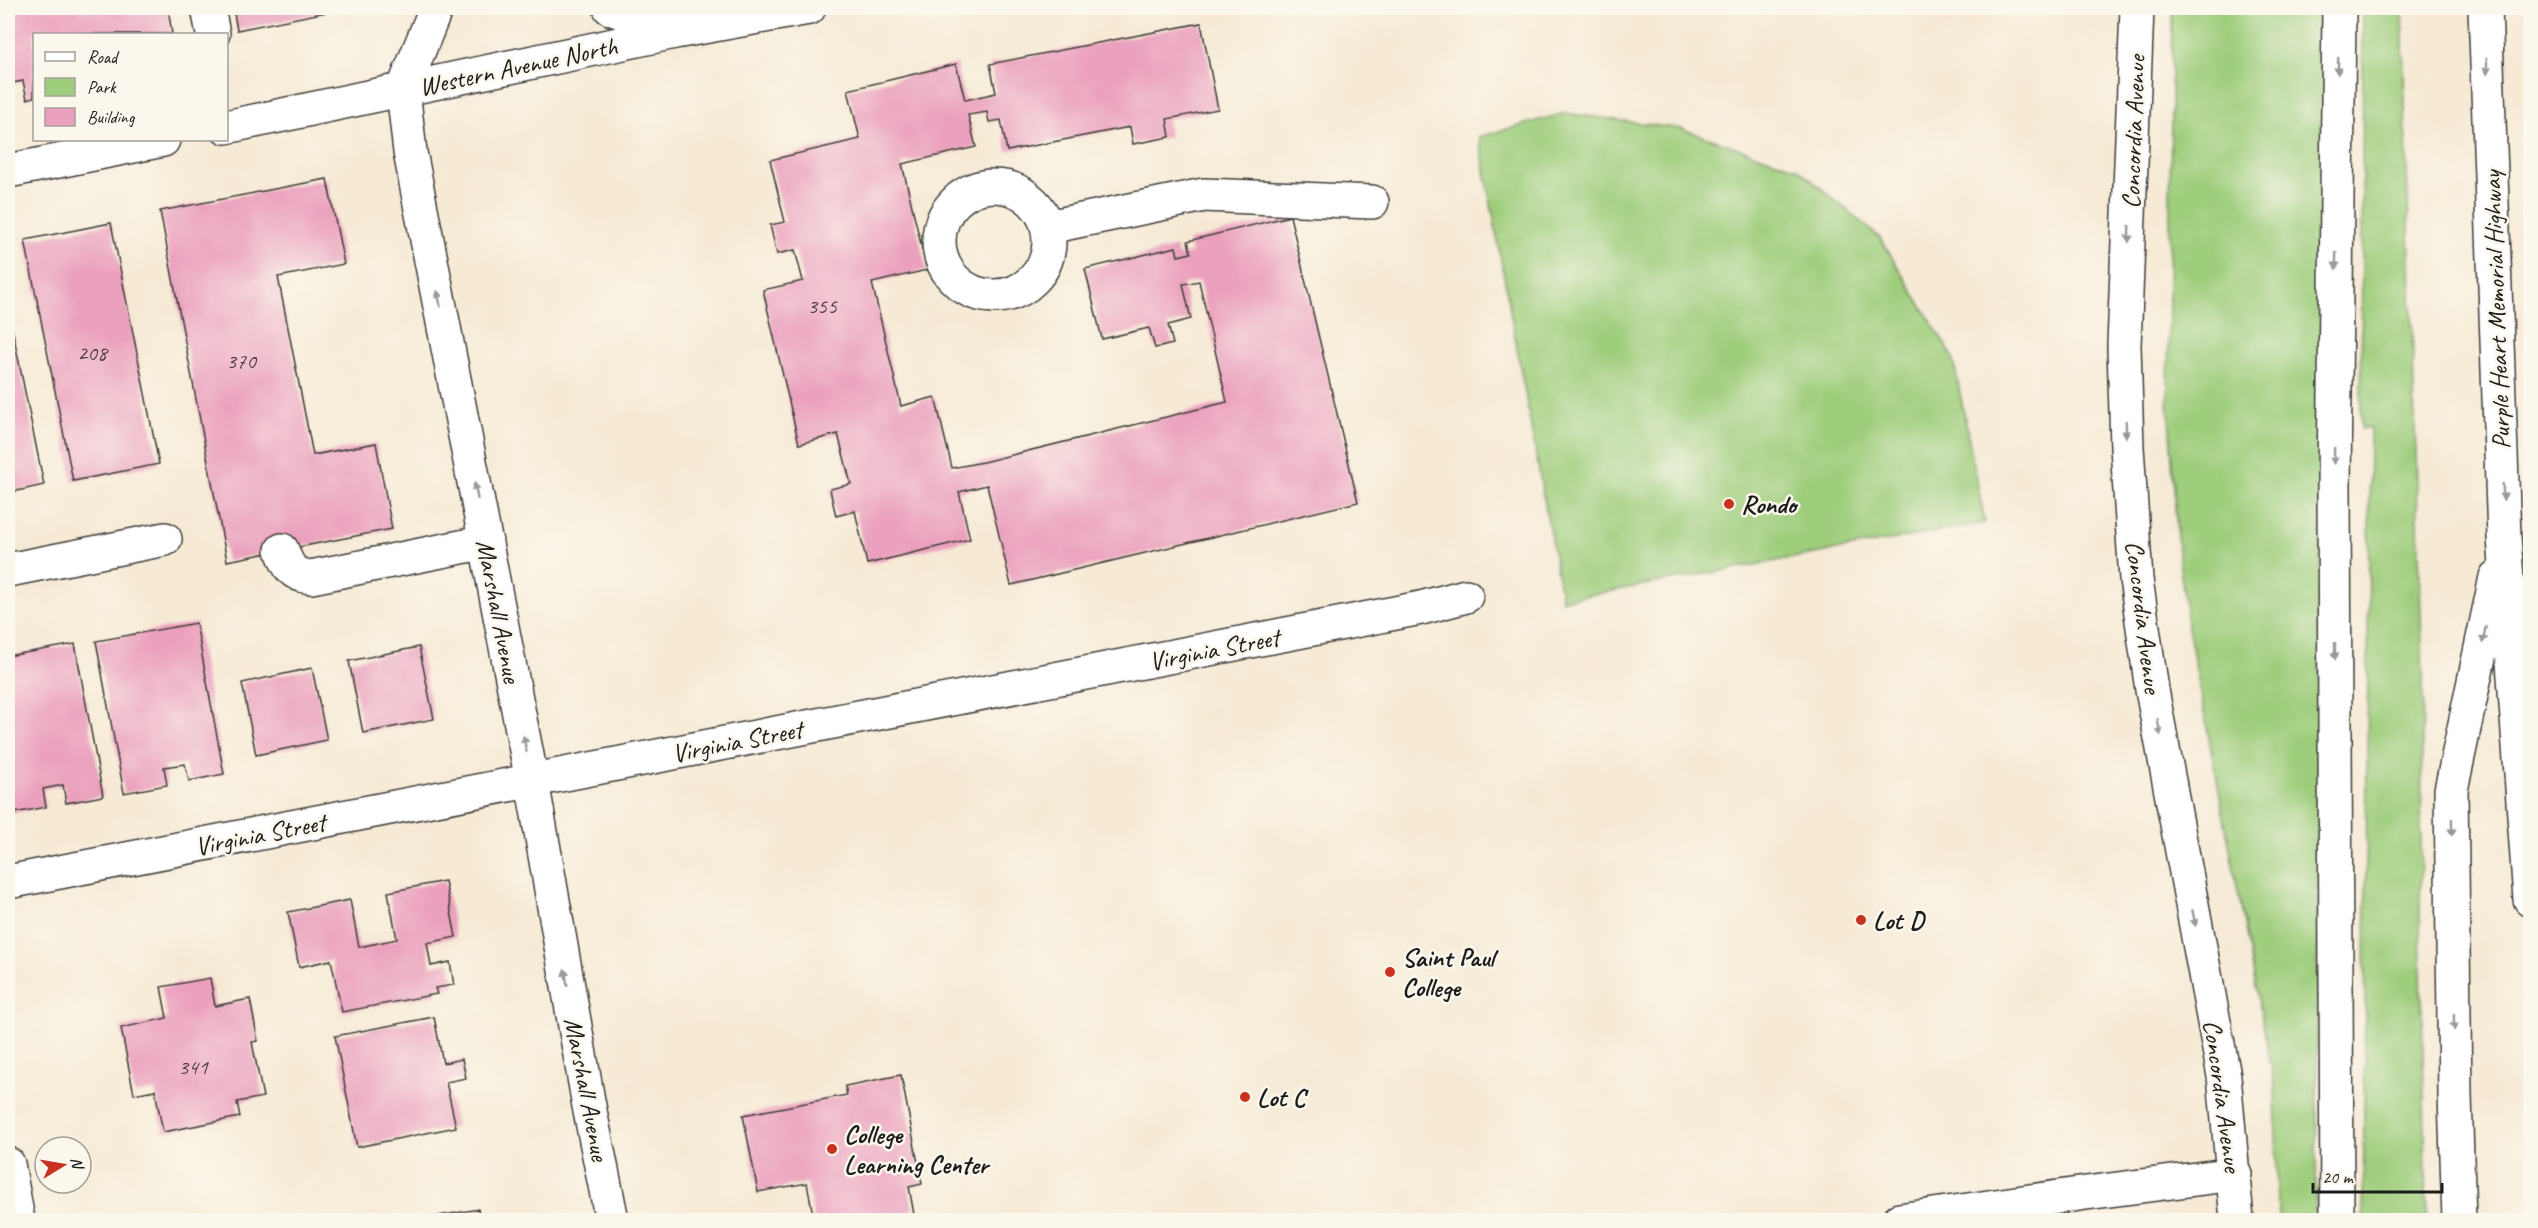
<svg xmlns="http://www.w3.org/2000/svg" width="2538" height="1228" font-family="Caveat,sans-serif">
<rect width="100%" height="100%" fill="#fbf7ec"/>
<filter id="ink" filterUnits="userSpaceOnUse"><feTurbulence type="fractalNoise" baseFrequency=".0167" numOctaves="2"/><feDisplacementMap in="SourceGraphic" scale="12" xChannelSelector="R" yChannelSelector="G"/><feConvolveMatrix kernelMatrix="1 2 1 2 8 2 1 2 1" color-interpolation-filters="sRGB"/></filter>
<filter id="wash" filterUnits="userSpaceOnUse"><feTurbulence type="fractalNoise" baseFrequency=".008" numOctaves="4" result="noise"/><feDisplacementMap in="SourceGraphic" scale="24" xChannelSelector="R" yChannelSelector="G"/><feGaussianBlur stdDeviation="1.35" result="paint"/><feColorMatrix in="noise" values="0 0 0 0 0 0 0 0 0 0 0 0 0 0 0 0 0 1.4 0 .05"/><feComposite in="paint" operator="in"/></filter>
<g filter="url(#wash)">
<rect width="100%" height="100%" fill="#f6ead5"/>
<!-- green -->
<path fill="#9ecd7c" stroke="#5d744c" stroke-width="1.5" d="M 2172,8 L 2325,8 L 2316,1220 L 2278,1220 L 2275,1087 L 2188,627 L 2178,552 L 2168,399 Z
M 2363,8 L 2402,8 L 2423,681 L 2420,923 L 2427,1220 L 2363,1220 L 2370,429 L 2361,429 Z
M 1565,113 L 1682,129 L 1797,168 L 1880,238 L 1953,357 L 1985,523 L 1562,600 L 1479,137 Z"/>
<g id="blocks">
<!-- building -->
<path fill="#eba1be" d="M 8,8 L 168,8 L 172,34 L 34,34 L 34,97 L 27,99 L 23,81 L 8,84 Z
M 233,8 L 326,8 L 327,12 L 237,30 Z
M 1201,23 L 1218,109 L 1167,119 L 1170,137 L 1133,144 L 1130,127 L 1007,151 L 1001,120 L 989,122 L 987,112 L 968,115 L 976,147 L 902,164 L 927,270 L 872,283 L 901,406 L 935,397 L 952,468 L 983,462 L 1227,402 L 1199,281 L 1183,284 L 1191,319 L 1168,325 L 1173,344 L 1155,348 L 1149,328 L 1102,339 L 1085,269 L 1176,247 L 1178,256 L 1191,253 L 1188,241 L 1290,216 L 1358,502 L 1011,585 L 987,485 L 959,492 L 970,539 L 867,564 L 855,511 L 836,516 L 832,499 L 830,489 L 851,484 L 838,434 L 799,444 L 763,290 L 803,281 L 795,250 L 777,254 L 770,225 L 785,222 L 770,160 L 860,139 L 848,90 L 956,64 L 965,100 L 996,93 L 990,64 Z
M 327,179 L 344,264 L 278,277 L 313,455 L 376,443 L 392,529 L 227,561 L 160,211 Z
M 111,223 L 159,464 L 73,481 L 25,240 Z
M 9,313 L 44,485 L 8,493 L 8,313 Z
M 196,623 L 224,774 L 189,781 L 185,764 L 164,767 L 167,785 L 124,793 L 96,641 Z
M 75,644 L 103,796 L 66,803 L 63,785 L 43,789 L 46,807 L 9,814 L 8,656 Z
M 419,647 L 434,719 L 363,733 L 349,661 Z
M 312,668 L 327,740 L 256,755 L 242,683 Z
M 445,881 L 456,937 L 427,943 L 431,966 L 450,962 L 454,985 L 435,988 L 437,994 L 342,1012 L 331,960 L 299,967 L 288,912 L 350,900 L 359,947 L 397,939 L 388,892 Z
M 210,978 L 215,1006 L 250,999 L 258,1041 L 252,1042 L 263,1097 L 237,1102 L 240,1117 L 163,1132 L 155,1090 L 134,1094 L 121,1028 L 167,1018 L 161,987 Z
M 434,1017 L 443,1063 L 462,1059 L 466,1078 L 446,1082 L 456,1127 L 357,1147 L 335,1036 Z
M 901,1075 L 922,1184 L 909,1187 L 915,1220 L 814,1220 L 807,1183 L 758,1192 L 743,1115 L 847,1095 L 845,1086 Z
M 478,1209 L 480,1220 L 422,1220 L 422,1219 Z"/>
</g>
</g>
<g filter="url(#ink)">
<use href="#blocks" fill-opacity="0" stroke="#3d3b38" stroke-width="1.5"/>
<g fill="none" stroke-linecap="round" stroke-linejoin="round">
<defs>
<path id="minor" d="M 208,8 L 213,34
M 436,8 L 403,90 L 410,152 L 532,781 L 589,1106 L 612,1220
M 610,8 L 675,32
M 2137,8 L 2124,346 L 2127,447 L 2136,579 L 2152,690 L 2224,1076 L 2237,1220
M 226,127 L 675,32 L 809,8
M 8,171 L 163,140
M939 241a55 55 0 1 1 110 0a55 55 0 1 1-110 0Z
M 1048,227 L 1204,195 L 1372,202
M 282,550 C 288,567 292,575 311,577 L 486,542
M 8,570 L 165,539
M 8,882 L 1421,608 L 1466,596
M 8,1164 L 18,1220
M 1899,1220 L 2086,1193 L 2235,1174"/>
<path id="highway" d="M 2485,8 L 2504,537 L 2530,899
M 2337,1220 L 2334,486 L 2339,8
M 2459,1220 L 2455,1095 L 2451,790 L 2496,577"/>
</defs>
<!-- minor casing -->
<use href="#minor" stroke="#3d3b38" stroke-width="36"/>
<!-- highway casing -->
<use href="#highway" stroke="#3d3b38" stroke-width="36"/>
<!-- minor -->
<use href="#minor" stroke="#fff" stroke-width="33"/>
<!-- highway -->
<use href="#highway" stroke="#fff" stroke-width="33"/>
</g>
<!-- one-way arrows -->
<defs><path id="oneway-solid" d="M-6-.8H1V-3.2L6.5 0L1 3.2V.8H-6Z" transform="scale(1.5)"/></defs>
<g fill="#999">
<use href="#oneway-solid" transform="translate(2338 66) rotate(91)"/>
<use href="#oneway-solid" transform="translate(2487 66) rotate(88)"/>
<use href="#oneway-solid" transform="translate(2129 234) rotate(92)"/>
<use href="#oneway-solid" transform="translate(2336 261) rotate(91)"/>
<use href="#oneway-solid" transform="translate(439 299) rotate(-101)"/>
<use href="#oneway-solid" transform="translate(2126 429) rotate(88)"/>
<use href="#oneway-solid" transform="translate(2334 456) rotate(91)"/>
<use href="#oneway-solid" transform="translate(476 491) rotate(-101)"/>
<use href="#oneway-solid" transform="translate(2503 492) rotate(88)"/>
<use href="#oneway-solid" transform="translate(2484 635) rotate(102)"/>
<use href="#oneway-solid" transform="translate(2335 651) rotate(90)"/>
<use href="#oneway-solid" transform="translate(2159 727) rotate(80)"/>
<use href="#oneway-solid" transform="translate(525 744) rotate(-101)"/>
<use href="#oneway-solid" transform="translate(2452 827) rotate(89)"/>
<use href="#oneway-solid" transform="translate(2194 918) rotate(79)"/>
<use href="#oneway-solid" transform="translate(566 977) rotate(-100)"/>
<use href="#oneway-solid" transform="translate(2454 1022) rotate(89)"/>
</g>
</g>
<!-- markers -->
<g fill="#c8321e" stroke="#fbf7ec" stroke-width="2">
<circle cx="1729" cy="504" r="6"/>
<circle cx="1861" cy="920" r="6"/>
<circle cx="1390" cy="972" r="6"/>
<circle cx="1245" cy="1097" r="6"/>
<circle cx="832" cy="1149" r="6"/>
</g>
<g text-anchor="middle" stroke-width="5" stroke-linejoin="round" paint-order="stroke">
<!-- number labels -->
<g font-size="22" fill="#503d44">
<text x="822" y="313">355</text>
<text x="92" y="360">208</text>
<text x="241" y="368">370</text>
<text x="193" y="1074">341</text>
</g>
<!-- street labels -->
<g font-size="26" fill="#1c1c1c" stroke="#fbf7ec">
<text transform="translate(518 66) rotate(-12)" y="9">Western Avenue North</text>
<text transform="translate(2133 132) rotate(-88)" y="9">Concordia Avenue</text>
<text transform="translate(2496 310) rotate(-92)" y="9">Purple Heart Memorial Highway</text>
<text transform="translate(499 611) rotate(79)" y="9">Marshall Avenue</text>
<text transform="translate(2144 617) rotate(83)" y="9">Concordia Avenue</text>
<text transform="translate(1214 649) rotate(-11)" y="9">Virginia Street</text>
<text transform="translate(737 741) rotate(-11)" y="9">Virginia Street</text>
<text transform="translate(260 834) rotate(-11)" y="9">Virginia Street</text>
<text transform="translate(587 1089) rotate(79)" y="9">Marshall Avenue</text>
<text transform="translate(2223 1096) rotate(82)" y="9">Concordia Avenue</text>
</g>
<!-- poi labels -->
<g font-size="26" font-weight="bold" fill="#1c1c1c" stroke="#fbf7ec" text-anchor="start">
<text x="1741" y="513">Rondo</text>
<text x="1873" y="929">Lot D</text>
<text x="1402" y="966">Saint Paul<tspan x="1402" dy="30">College</tspan></text>
<text x="1257" y="1106">Lot C</text>
<text x="844" y="1143">College<tspan x="844" dy="30">Learning Center</tspan></text>
</g>
</g>
<!-- margin -->
<rect width="2538" height="1228" fill="none" stroke="#fbf7ec" stroke-width="30"/>
<!-- legend -->
<rect x="33" y="33" width="195" height="108" fill="#fbf7ec" stroke="#a29f99" stroke-width="1.5"/>
<rect x="45" y="52" width="30" height="9" fill="#ffffff" stroke="#a29f99" stroke-width="1.5"/>
<text x="87" y="63" font-size="18" fill="#1c1c1c">Road</text>
<rect x="45" y="78" width="30" height="18" fill="#9ecd7c" stroke="#a29f99" stroke-width="1.5"/>
<text x="87" y="93" font-size="18" fill="#1c1c1c">Park</text>
<rect x="45" y="108" width="30" height="18" fill="#eba1be" stroke="#a29f99" stroke-width="1.5"/>
<text x="87" y="123" font-size="18" fill="#1c1c1c">Building</text>
<!-- north arrow -->
<g transform="translate(63 1165) rotate(79)"><circle r="28" fill="#fbf7ec" stroke="#a29f99" stroke-width="1.5"/>
<path d="M0-4.5L10 22L0 15L-10 22Z" fill="#c8321e"/>
<text y="-9" font-size="16" font-weight="bold" text-anchor="middle" fill="#1c1c1c">N</text>
</g>
<!-- scale -->
<path d="M2313 1183v9h129v-9" fill="none" stroke="#1c1c1c" stroke-width="3"/>
<text x="2322" y="1183" font-size="18" fill="#1c1c1c" stroke="#fbf7ec" stroke-width="4.5" paint-order="stroke">20 m</text>
</svg>
